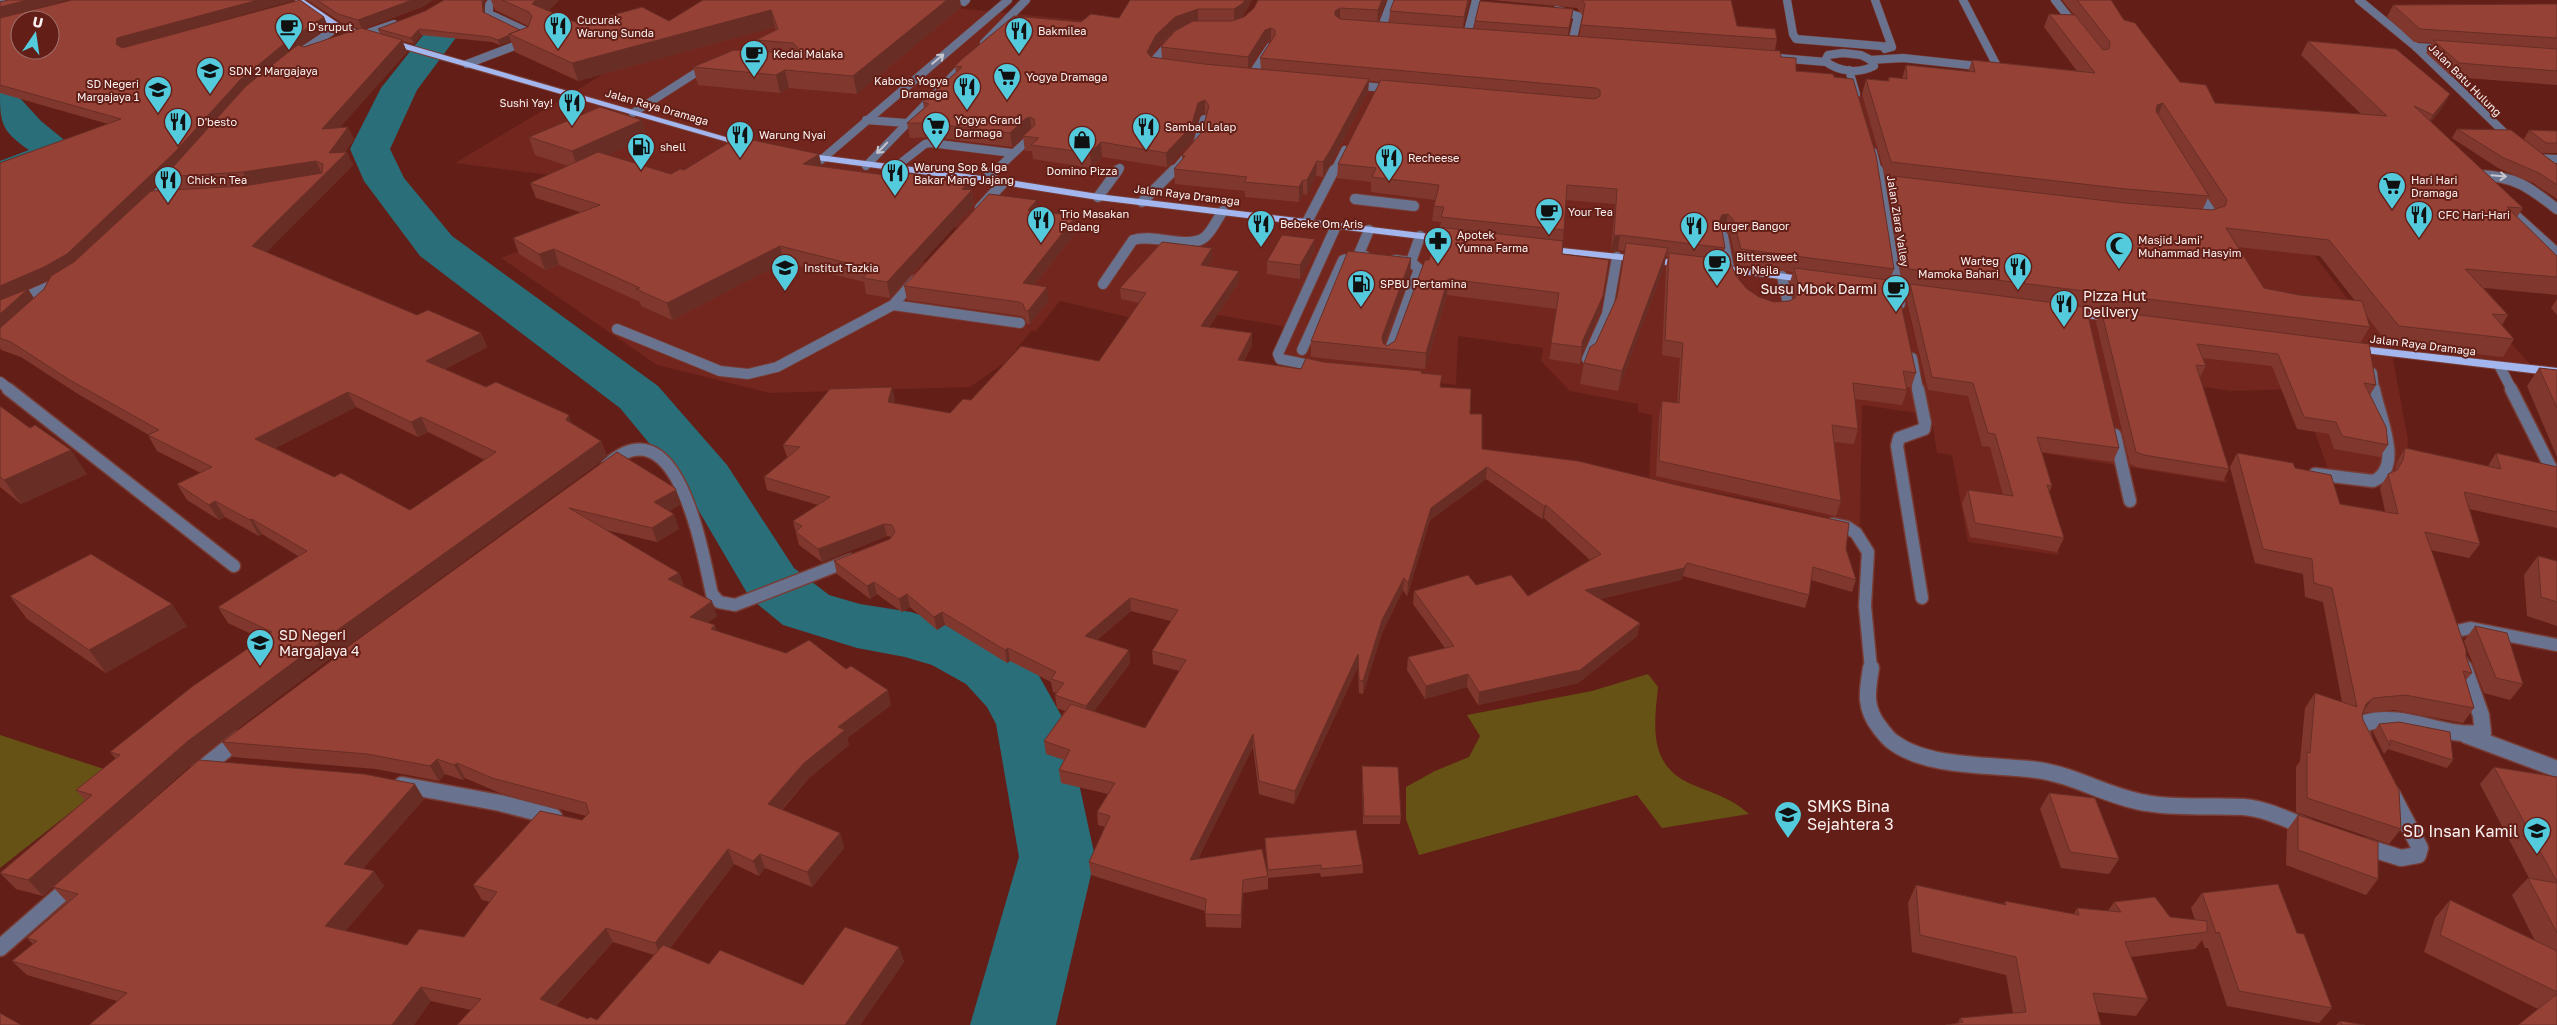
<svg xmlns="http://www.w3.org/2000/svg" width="2557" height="1025" font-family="'Golos Text',sans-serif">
<rect width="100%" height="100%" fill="#631f17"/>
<!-- built -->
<path fill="#72261e" d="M 727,0 L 873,0 L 2219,131 L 2354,307 L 2492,322 L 2530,364 L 2391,348 L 2408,440 L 2406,467 L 2389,483 L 2329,472 L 2300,389 L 2232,391 L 2173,383 L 2206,422 L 2227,483 L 2036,452 L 2059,555 L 1968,542 L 1952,455 L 1937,453 L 1931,415 L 1862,405 L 1860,525 L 1754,500 L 1649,480 L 1652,415 L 1638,412 L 1638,404 L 1570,391 L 1541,361 L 1543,348 L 1458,336 L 1456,385 L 1393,377 L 1318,372 L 1281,364 L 1294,328 L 1177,308 L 1162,325 L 1060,301 L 1036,331 L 1031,331 L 1007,361 L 970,387 L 770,393 L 657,365 L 501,258 L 650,202 L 898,258 L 936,264 L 967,229 L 455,163 Z"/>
<!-- green -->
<path fill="#665215" d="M 1648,674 L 1658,687 C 1654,726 1648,765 1691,784 C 1714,794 1730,797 1749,814 L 1662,828 L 1637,795 L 1419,855 L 1406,819 L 1406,787 L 1435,771 L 1469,757 L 1480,736 L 1467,715 L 1592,691 Z
M 0,735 L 119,774 L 0,868 Z"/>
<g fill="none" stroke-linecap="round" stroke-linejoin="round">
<!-- river -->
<path fill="#296e79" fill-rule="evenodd" d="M 451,0 L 484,0 L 417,90 L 390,149 L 404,178 L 452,236 L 658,386 L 727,465 L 794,568 L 829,595 L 860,604 L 911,612 L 978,633 L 1014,650 L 1038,674 L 1066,724 L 1095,857 L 1056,1025 L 970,1025 L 1019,857 L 996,724 L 987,707 L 966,684 L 932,665 L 905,657 L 857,648 L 783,625 L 750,598 L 683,484 L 620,408 L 420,256 L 364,181 L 350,149 L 381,88 Z
M 0,90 L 18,96 L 41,121 L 63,139 L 75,154 L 69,163 L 0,187 L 0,161 L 29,150 C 0,130 0,122 0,90 Z"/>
<defs>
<path id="service-far2" d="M 0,2 L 9,0
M 1251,76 L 1270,47
M 633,113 L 708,65
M 893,169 L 925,144 L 930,143 L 1012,153
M 994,172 L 1031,137
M 1117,172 L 1120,168
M 1173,172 L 1197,144 L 1204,119"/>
<path id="service-far1" d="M 985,180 L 995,170
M 2477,181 L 2475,178 L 2478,175 C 2515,176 2529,187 2557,209
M 1098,197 L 1118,170
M 1355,199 L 1414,206
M 1142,202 L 1174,170
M 2507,208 L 2557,253
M 1723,236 L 1729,269 L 1733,275
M 1365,256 L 1358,256 L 1369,230
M 1395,260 L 1411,262 L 1420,236
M 1777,311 L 1785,309 L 1788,304 L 1782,276
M 1302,350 L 1343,260 L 1358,256
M 1388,355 L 1419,269 L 1411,262
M 0,382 L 10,390"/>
<path id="service" d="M 8,389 L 234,566"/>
<path id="minor-far3" d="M 1787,0 L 1793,34 L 1796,39 L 1892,47
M 1875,0 L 1892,47 L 1885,49
M 2055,0 L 2077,28
M 964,2 L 966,0
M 1557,10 L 1578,16 L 1572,43
M 1381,29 L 1392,0
M 365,34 L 394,24
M 1467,35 L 1476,0
M 984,43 L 1026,0
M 2416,47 L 2446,49
M 1843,53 L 1861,55 L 1873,61 L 1874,66 C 1858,74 1839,72 1825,61 L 1828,55 Z
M 1779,58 L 1826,62
M 1870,60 L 1903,58 L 1986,67 L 1996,64 L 1963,0
M 467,64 L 530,40 L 532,34 L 489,14 L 489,5 L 493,0
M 1161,67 L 1152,63 L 1172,40
M 1849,70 L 1856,94
M 1352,85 L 1394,89
M 866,120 L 906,123
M 1873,152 L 1878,172
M 2537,158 L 2557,159
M 821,160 L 1008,0
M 866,166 L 967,61
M 1334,172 L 1345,150"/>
<path id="minor-far2" d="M 1878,170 L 1900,304
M 2196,190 L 2213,215 L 2205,219
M 980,208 L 1004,182
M 1307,222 L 1334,170
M 1103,284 L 1133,240 C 1154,233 1189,250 1205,237 C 1213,230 1217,219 1223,211
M 893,305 L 1020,323
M 617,329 L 720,371 L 748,374 L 777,367 L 893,305 L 915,280
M 1912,358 L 1918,390
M 1587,359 L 1607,314 L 1617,257
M 1319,367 L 1280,359 L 1278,354 L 1336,226
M 2500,367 L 2512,390
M 2372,373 L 2374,390"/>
<path id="minor-far1" d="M 1918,389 L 1925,423 L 1924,429 L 1899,438 L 1897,446 L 1922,598
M 2511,389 L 2557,480
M 2115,435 L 2130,501
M 608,464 C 678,403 702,551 712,594 L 719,602 L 735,605 L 851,560
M 2315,474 L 2373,481 C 2405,468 2378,414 2374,389
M 1833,524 L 1847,527 L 1856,533 L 1868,552 L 1865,606 L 1871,669
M 2455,643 L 2454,638 L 2457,631 L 2470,628 L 2557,645
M 2462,662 L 2465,669"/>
<path id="minor" d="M 1871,668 C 1867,692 1864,708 1880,728 C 1884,733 1888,739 1893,742 C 1929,769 1993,764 2037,770 C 2075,775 2108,797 2146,803 C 2179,809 2211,805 2244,807 C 2266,809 2288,820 2309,828
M 2466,735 L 2557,769
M 2363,738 L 2361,730 L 2364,723 C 2404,711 2442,738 2483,733 L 2481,715 L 2464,668
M 198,772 L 239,739
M 402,785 L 500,803 L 554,817
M 2363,846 L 2401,858 L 2418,855 L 2420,848 L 2392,794
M 0,948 L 73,884"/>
<path id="tertiary-far1" d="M 2359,0 L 2416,47 L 2512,140
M 299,53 L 338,27"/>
<path id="tertiary" d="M 149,203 L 178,172
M 0,308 L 57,283"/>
<path id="trunk" d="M 295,0 L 304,0 L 341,25 L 753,145 L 745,147 L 335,29 Z
M 804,153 L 1004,179 L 1098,194 L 1454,237 L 1459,240 L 1454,243 L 1098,200 L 1004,185 L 801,158 L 801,154 Z
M 1543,246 L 1685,261 L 1690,264 L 1685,267 L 1539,251 L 1539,247 Z
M 1717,265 L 1809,277 L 1814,280 L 1809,283 L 1713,270 L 1712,268 Z
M 1880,285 L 1926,291 L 1932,294 L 1926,297 L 1876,290 L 1874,288 Z
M 2071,310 L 2114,316 L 2120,319 L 2114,322 L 2067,315 L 2067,311 Z
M 2352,345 L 2557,368 L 2557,376 L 2348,351 L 2346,349 Z"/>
</defs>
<!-- service-far2 casing -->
<use href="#service-far2" stroke="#783c35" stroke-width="9"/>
<!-- service-far1 casing -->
<use href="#service-far1" stroke="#783c35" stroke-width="12"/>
<!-- service casing -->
<use href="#service" stroke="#783c35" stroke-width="15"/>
<!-- minor-far3 casing -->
<use href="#minor-far3" stroke="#783c35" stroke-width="9"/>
<!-- minor-far2 casing -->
<use href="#minor-far2" stroke="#783c35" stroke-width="12"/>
<!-- minor-far1 casing -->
<use href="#minor-far1" stroke="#783c35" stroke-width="15"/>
<!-- minor casing -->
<use href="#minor" stroke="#783c35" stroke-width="19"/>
<!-- tertiary-far1 casing -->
<use href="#tertiary-far1" stroke="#783c35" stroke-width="9"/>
<!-- tertiary casing -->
<use href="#tertiary" stroke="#783c35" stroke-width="12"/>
<!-- trunk casing -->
<use href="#trunk" stroke="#783c35" stroke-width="2"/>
<!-- service-far2 -->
<use href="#service-far2" stroke="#69738f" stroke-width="8"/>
<!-- service-far1 -->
<use href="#service-far1" stroke="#69738f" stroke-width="10"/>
<!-- service -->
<use href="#service" stroke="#69738f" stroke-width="12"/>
<!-- minor-far3 -->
<use href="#minor-far3" stroke="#69738f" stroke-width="8"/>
<!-- minor-far2 -->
<use href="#minor-far2" stroke="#69738f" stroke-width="10"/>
<!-- minor-far1 -->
<use href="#minor-far1" stroke="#69738f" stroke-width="12"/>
<!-- minor -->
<use href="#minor" stroke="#69738f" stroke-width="16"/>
<!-- tertiary-far1 -->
<use href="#tertiary-far1" stroke="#69738f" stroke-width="8"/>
<!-- tertiary -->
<use href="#tertiary" stroke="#69738f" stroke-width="10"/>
<!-- trunk -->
<use href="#trunk" fill="#a3b6ee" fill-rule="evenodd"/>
</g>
<!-- wall -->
<path fill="#80382e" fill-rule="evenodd" d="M 72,0 L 294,0 L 122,48 L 324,17 L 328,27 L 300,46 L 304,47 L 360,29 L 342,23 L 307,0 L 433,0 L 422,7 L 363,29 L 380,34 L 378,29 L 483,4 L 484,13 L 520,30 L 528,27 L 528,26 L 495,10 L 491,0 L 559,0 L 548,11 L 580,24 L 669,21 L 703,0 L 960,0 L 961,7 L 857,94 L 789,88 L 780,93 L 698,85 L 693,67 L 759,51 L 756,40 L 776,30 L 775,27 L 578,81 L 515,52 L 511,41 L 500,45 L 492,42 L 421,35 L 414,44 L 402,41 L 407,52 L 340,127 L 354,139 L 345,152 L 353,165 L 266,252 L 417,315 L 481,333 L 487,347 L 445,369 L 572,423 L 601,441 L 607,457 L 328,660 L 200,757 L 58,883 L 424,799 L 363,868 L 384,886 L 345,931 L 407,945 L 464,937 L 490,902 L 482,900 L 473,885 L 582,820 L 586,816 L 500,793 L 465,778 L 463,780 L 445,774 L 439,781 L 376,769 L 233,757 L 222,742 L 617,452 L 681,504 L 669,511 L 679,529 L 657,542 L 606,530 L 679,573 L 684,587 L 717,616 L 708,622 L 717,631 L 891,705 L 847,738 L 849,745 L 809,778 L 782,810 L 840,833 L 844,848 L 812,887 L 765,868 L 759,876 L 734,864 L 670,948 L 709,964 L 803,985 L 899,947 L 904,962 L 860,1025 L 457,1025 L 471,1010 L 431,1001 L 117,1001 L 27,975 L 12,961 L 33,944 L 27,938 L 67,902 L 53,887 L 43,896 L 16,889 L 0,873 L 85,800 L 76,790 L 116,759 L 110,752 L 262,639 L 228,623 L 218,607 L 298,556 L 262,534 L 259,536 L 225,517 L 219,520 L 187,500 L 177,484 L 201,473 L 157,451 L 148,435 L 149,435 L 78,394 L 21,357 L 1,350 L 0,348 L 0,163 L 108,124 L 0,93 L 0,18 ZM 164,178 L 171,190 L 142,199 ZM 48,280 L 44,289 L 34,298 L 28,289 ZM 356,407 L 418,437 L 428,432 L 485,460 L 410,510 L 334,477 L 275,448 ZM 613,942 L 654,955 L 597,1020 L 588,1019 L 556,1006 Z
M 1252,0 L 1243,16 L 1240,18 L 1386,0 L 1378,22 L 1389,22 L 1390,11 L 1470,0 L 1463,28 L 1474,29 L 1475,21 L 1573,9 L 1568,35 L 1579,36 L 1583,16 L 1577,8 L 1492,0 L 1731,0 L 1737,26 L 1777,39 L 1775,50 L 1796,71 L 1894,269 L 1890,280 L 1916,373 L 1911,388 L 1907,387 L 1907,390 L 1902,405 L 1855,399 L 1858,429 L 1854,444 L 1834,442 L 1841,501 L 1836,516 L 1656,476 L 1659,416 L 1662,401 L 1677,403 L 1680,358 L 1662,355 L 1666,267 L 1668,257 L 1666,256 L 1664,267 L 1618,391 L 1580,384 L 1584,363 L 1596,343 L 1617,297 L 1625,251 L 1618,250 L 1611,251 L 1615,204 L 1566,200 L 1562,254 L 1600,312 L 1581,355 L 1580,364 L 1549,359 L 1557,309 L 1447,295 L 1425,369 L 1311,357 L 1311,341 L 1411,258 L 1410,274 L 1385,344 L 1387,346 L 1395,341 L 1429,260 L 1440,227 L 1441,222 L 1432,221 L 1434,206 L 1435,200 L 1371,192 L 1371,182 L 1337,178 L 1338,164 L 1380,82 L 1369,81 L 1368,92 L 1331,164 L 1323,177 L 1316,176 L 1307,195 L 1303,194 L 1299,202 L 1245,197 L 1245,191 L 1175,184 L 1174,169 L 1182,160 L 1182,155 L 1202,132 L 1206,115 L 1205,114 L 1199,117 L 1192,141 L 1167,167 L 1102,157 L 1091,168 L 1033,159 L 1032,151 L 1025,151 L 1023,137 L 1012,147 L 931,137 L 910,138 L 907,123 L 924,108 L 923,102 L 956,73 L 955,66 L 1081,22 L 1119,18 ZM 1180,29 L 1161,47 L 1162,59 L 1152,57 L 1156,48 L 1175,30 ZM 1271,40 L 1271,41 L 1260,58 L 1261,69 L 1249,68 L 1265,43 ZM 1725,229 L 1730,234 L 1737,265 L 1793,272 L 1790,282 L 1794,299 L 1789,301 L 1774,302 L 1759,297 L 1746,288 L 1723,259 L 1725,248 L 1722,230 Z
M 2062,0 L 2111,0 L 2124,20 L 2180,82 L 2215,103 L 2361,114 L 2301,55 L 2308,41 L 2450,94 L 2441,109 L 2431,122 L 2523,208 L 2517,217 L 2557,256 L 2557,295 L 2484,288 L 2508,315 L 2502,325 L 2514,339 L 2503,357 L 2388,344 L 2366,315 L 2370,327 L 2360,343 L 2376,385 L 2370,395 L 2388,445 L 2380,457 L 2334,449 L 2329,434 L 2297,429 L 2272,366 L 2202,358 L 2206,366 L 2200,377 L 2229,469 L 2223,481 L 2137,467 L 2130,464 L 2096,322 L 2100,311 L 2087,309 L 2119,448 L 2113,462 L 2042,452 L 2052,486 L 2049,492 L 2064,538 L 2057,552 L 1970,537 L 1962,504 L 1968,490 L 2003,495 L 1990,447 L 1982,446 L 1968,396 L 1928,390 L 1906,297 L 1909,287 L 1903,286 L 1888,192 L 1892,178 L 1886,178 L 1862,94 L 1866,79 L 1888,81 L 1889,77 L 1902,79 L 1906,65 L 1968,72 L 1972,60 L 2077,71 L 2044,27 L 2049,14 L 2074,15 ZM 2208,198 L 2213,205 L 2215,209 L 2212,210 L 2203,209 ZM 2238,247 L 2320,256 L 2355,301 L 2299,295 L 2264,288 Z
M 2557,4 L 2557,85 L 2452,77 L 2426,53 L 2432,43 L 2414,42 L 2387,17 L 2393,5 Z
M 642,120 L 647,137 L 608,155 L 671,174 L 684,170 L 822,166 L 885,175 L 970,182 L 974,205 L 890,298 L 866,294 L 864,282 L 784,262 L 672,320 L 641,306 L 640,302 L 559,265 L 545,270 L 519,254 L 513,238 L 580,212 L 536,198 L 530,183 L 568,166 L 535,155 L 529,137 Z
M 2457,129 L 2524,139 L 2529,130 L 2557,131 L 2557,153 L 2541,153 L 2557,165 L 2557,199 L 2533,183 L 2498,168 L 2452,138 Z
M 1038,212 L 1078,230 L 1034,285 L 1049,300 L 1030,324 L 1027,324 L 1025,318 L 1021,316 L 907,300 L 904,286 Z
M 1315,239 L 1314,252 L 1300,279 L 1267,274 L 1267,261 Z
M 1212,260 L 1208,266 L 1239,271 L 1239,282 L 1209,327 L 1252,333 L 1252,345 L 1244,361 L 1301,369 L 1323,362 L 1422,371 L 1421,373 L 1441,387 L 1470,414 L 1482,449 L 1846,549 L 1856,580 L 1852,592 L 1811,580 L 1809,595 L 1805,608 L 1683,576 L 1681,580 L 1600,599 L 1640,623 L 1637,636 L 1578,683 L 1478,705 L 1467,687 L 1425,699 L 1407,670 L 1408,657 L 1445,648 L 1413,604 L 1414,591 L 1476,585 L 1528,596 L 1590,560 L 1544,518 L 1542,519 L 1486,479 L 1430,520 L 1407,596 L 1403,590 L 1382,633 L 1363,694 L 1359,693 L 1358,667 L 1294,804 L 1259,794 L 1253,747 L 1198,859 L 1268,876 L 1268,889 L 1243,893 L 1241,928 L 1206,927 L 1205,911 L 1091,875 L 1089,862 L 1105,827 L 1098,825 L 1097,812 L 1108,794 L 1061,783 L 1059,770 L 1064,760 L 1046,754 L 1044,741 L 1065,711 L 1057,708 L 1055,695 L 1057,693 L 1053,692 L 1051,682 L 1010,661 L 1007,663 L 945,625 L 937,630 L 910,607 L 902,612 L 877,594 L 870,599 L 837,574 L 834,561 L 890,539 L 892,537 L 887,536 L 822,562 L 799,545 L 793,521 L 818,505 L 767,490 L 764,477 L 788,457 L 787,457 L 783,445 L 895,399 L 894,403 L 950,413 L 971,400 L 1099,361 L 1140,303 L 1121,299 L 1120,288 ZM 1131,611 L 1171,621 L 1152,651 L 1153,664 L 1179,671 L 1145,728 L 1094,711 L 1130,663 L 1129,650 L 1097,640 Z
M 2557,299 L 2557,315 L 2551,308 Z
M 2539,368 L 2557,370 L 2557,457 L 2527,386 Z
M 0,406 L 87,474 L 21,504 L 0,487 Z
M 2405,448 L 2488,466 L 2496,453 L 2557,467 L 2557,528 L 2469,509 L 2480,544 L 2469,558 L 2431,550 L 2466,657 L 2472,673 L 2466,680 L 2474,708 L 2463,723 L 2394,710 L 2362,713 L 2362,715 L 2363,720 L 2401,829 L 2389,844 L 2296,812 L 2296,767 L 2300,761 L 2305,708 L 2315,693 L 2342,702 L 2323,602 L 2305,597 L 2303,574 L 2255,563 L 2230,467 L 2237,453 L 2295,468 L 2340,504 L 2385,511 L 2380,488 L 2388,474 L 2395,471 L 2397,462 Z
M 2538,556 L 2557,561 L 2557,626 L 2527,616 L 2524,575 Z
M 10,596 L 187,626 L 106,673 L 27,619 Z
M 2475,626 L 2523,684 L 2510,700 L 2484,693 L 2464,641 Z
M 2379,724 L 2453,760 L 2447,768 L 2388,749 L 2384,754 L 2373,732 Z
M 1362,766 L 1401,816 L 1400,824 L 1363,824 L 1362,774 Z
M 2494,767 L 2557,777 L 2557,1025 L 2538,1009 L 2424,952 L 2435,918 L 2450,900 L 2535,941 L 2512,895 L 2528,878 L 2529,878 L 2480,784 Z
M 2049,793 L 2119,859 L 2109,874 L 2061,868 L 2040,809 Z
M 2298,815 L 2378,879 L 2366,895 L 2286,865 L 2287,830 Z
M 1265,838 L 1363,865 L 1363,873 L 1321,877 L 1320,873 L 1268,878 L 1265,846 Z
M 1916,885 L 2004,904 L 2005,901 L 2074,914 L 2077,908 L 2108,911 L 2114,902 L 2170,917 L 2195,920 L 2191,908 L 2202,893 L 2297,933 L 2332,1008 L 2319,1023 L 2227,1006 L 2208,948 L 2205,948 L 2202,940 L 2195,949 L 2131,957 L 2148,999 L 2136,1016 L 2098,1012 L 1958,1023 L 1960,1018 L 2013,1013 L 2006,975 L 1912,952 L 1908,903 Z
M 2340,1021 L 2365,1025 L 2336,1025 Z"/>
<!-- shaded-wall -->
<path fill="#682e26" d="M 28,0 L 68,0 L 0,18 L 0,7 Z
M 258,0 L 294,0 L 122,48 L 116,44 L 117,38 Z
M 412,0 L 433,0 L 422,7 L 362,29 L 358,20 Z
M 482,0 L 486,0 L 483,4 L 485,17 L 483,12 Z
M 536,0 L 559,0 L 538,21 L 532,4 Z
M 947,0 L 960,0 L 961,7 L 857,94 L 853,76 Z
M 1245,0 L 1252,0 L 1243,16 L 1234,22 L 1234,9 Z
M 1382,0 L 1386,0 L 1377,23 L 1378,10 Z
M 1468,0 L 1470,0 L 1463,29 L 1464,17 Z
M 1340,8 L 1340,20 L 1335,23 L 1335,11 Z
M 1198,9 L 1198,21 L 1175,30 L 1156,48 L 1147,66 L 1147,52 L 1156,35 L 1175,17 Z
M 1573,9 L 1572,18 L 1568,37 L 1569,28 Z
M 771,10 L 775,27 L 578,81 L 572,63 Z
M 324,17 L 328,27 L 289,53 L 179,163 L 74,265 L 51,279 L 28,289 L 35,300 L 0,334 L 0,286 L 240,80 L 285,43 Z
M 1271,28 L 1271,40 L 1265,43 L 1248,70 L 1248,57 L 1265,30 Z
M 419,29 L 421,35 L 414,44 L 411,38 Z
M 509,35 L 511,41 L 500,45 L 498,40 Z
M 402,40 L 407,52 L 328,141 L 322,129 Z
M 785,70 L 789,88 L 780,93 L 776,75 Z
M 1369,79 L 1368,92 L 1331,164 L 1323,177 L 1323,162 Z
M 2450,94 L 2441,109 L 2425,130 L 2433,115 Z
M 1205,100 L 1205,114 L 1199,117 L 1192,141 L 1167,167 L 1166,153 L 1198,103 Z
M 2163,103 L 2157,118 L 2150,120 L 2157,105 Z
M 1030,117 L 1032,132 L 1027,133 L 1012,147 L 1010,133 L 1025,119 Z
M 642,120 L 647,137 L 578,169 L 572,151 Z
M 348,127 L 354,139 L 340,159 L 347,152 L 353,165 L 259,260 L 252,246 L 335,164 L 329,153 Z
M 1101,142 L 1102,157 L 1091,168 L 1090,153 Z
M 819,154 L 822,168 L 803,164 Z
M 316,161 L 322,174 L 249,185 L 243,172 Z
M 1317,161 L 1316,176 L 1307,195 L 1307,180 Z
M 1303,180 L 1303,194 L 1299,202 L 1299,187 Z
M 970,182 L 974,205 L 890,298 L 887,282 L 962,189 Z
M 1037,200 L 1038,213 L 1028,210 Z
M 1728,214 L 1725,229 L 1719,230 L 1720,219 L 1722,215 Z
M 1076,216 L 1078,230 L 1024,297 L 1023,283 Z
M 1620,235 L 1618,250 L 1611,251 L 1614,236 Z
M 1315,239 L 1314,252 L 1300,279 L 1300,265 Z
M 780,246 L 784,262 L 672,320 L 667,303 Z
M 1212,248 L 1212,260 L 1202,276 L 1201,265 Z
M 1668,248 L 1664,267 L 1618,391 L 1622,371 Z
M 554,249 L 559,265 L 545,270 L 539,254 Z
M 1411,258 L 1410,274 L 1383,348 L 1382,337 Z
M 1609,260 L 1600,312 L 1581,355 L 1582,342 Z
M 1239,271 L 1239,282 L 1202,338 L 1201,326 Z
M 1448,279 L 1447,295 L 1425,369 L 1426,353 Z
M 1047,287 L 1049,300 L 1030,324 L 1028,311 Z
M 481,333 L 487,347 L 433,375 L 426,361 Z
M 1252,333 L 1252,345 L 1238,372 L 1238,360 Z
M 892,387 L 895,399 L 891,415 L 888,402 Z
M 348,392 L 356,407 L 264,454 L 255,439 Z
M 569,415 L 574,430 L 566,420 Z
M 421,417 L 428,432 L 418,437 L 411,422 Z
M 601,441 L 607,457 L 328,660 L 200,757 L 43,896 L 28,880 L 188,741 L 318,644 Z
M 71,450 L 87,474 L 21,504 L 4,480 Z
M 1487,467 L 1486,479 L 1430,520 L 1407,596 L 1408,583 L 1431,508 Z
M 676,490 L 681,504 L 659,517 L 654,502 Z
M 215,501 L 225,517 L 219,520 L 209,505 Z
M 1546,505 L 1544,518 L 1542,519 L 1544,506 Z
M 674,514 L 679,529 L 657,542 L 652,528 Z
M 252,519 L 262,534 L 259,536 L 250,520 Z
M 884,524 L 887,536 L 822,562 L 818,549 Z
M 1687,563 L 1683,576 L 1681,580 L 1582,603 L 1585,590 Z
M 679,573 L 684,587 L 668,579 Z
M 1404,578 L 1403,590 L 1382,633 L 1363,694 L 1363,681 L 1382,620 Z
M 874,582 L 877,594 L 870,599 L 867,586 Z
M 907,594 L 910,607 L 902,612 L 899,599 Z
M 1130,598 L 1131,611 L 1087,648 L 1085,636 Z
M 712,601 L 717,616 L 696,631 L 690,617 Z
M 172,604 L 187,626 L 106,673 L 89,650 Z
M 942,612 L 945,625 L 937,630 L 934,617 Z
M 1640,623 L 1637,636 L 1578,683 L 1478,705 L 1479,692 Z
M 715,625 L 720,640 L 711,629 Z
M 1008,648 L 1010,661 L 1007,663 L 1005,650 Z
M 1129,650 L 1130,663 L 1088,719 L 1086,706 Z
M 1358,654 L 1358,667 L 1294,804 L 1295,791 Z
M 1468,674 L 1467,687 L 1425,699 L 1426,686 Z
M 888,690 L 891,705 L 847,738 L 849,745 L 809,778 L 773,819 L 768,804 L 804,763 L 838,727 Z
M 2373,698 L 2362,713 L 2366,704 Z
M 1253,734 L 1253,747 L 1191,873 L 1190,860 Z
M 437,759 L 445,774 L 439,781 L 430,766 Z
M 457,763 L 465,778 L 463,780 L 454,765 Z
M 415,784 L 424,799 L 354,879 L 344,864 Z
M 840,833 L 844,848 L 812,887 L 807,872 Z
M 728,849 L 734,864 L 662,958 L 655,943 Z
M 760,854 L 765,868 L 759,876 L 753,861 Z
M 374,871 L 384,886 L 336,941 L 325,926 Z
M 1243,880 L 1243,893 L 1241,928 L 1241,915 Z
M 606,928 L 613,942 L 549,1013 L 540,999 Z
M 899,947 L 904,962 L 860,1025 L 845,1025 Z
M 421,987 L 431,1001 L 414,1025 L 392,1025 Z"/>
<!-- building -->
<path fill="#954136" stroke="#682e26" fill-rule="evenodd" d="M 9,0 L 28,0 L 0,7 L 0,2 Z
M 72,0 L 258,0 L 117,38 L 116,44 L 122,48 L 300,0 L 324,17 L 285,43 L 240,80 L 174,153 L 67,254 L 44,267 L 0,286 L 0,163 L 121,119 L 0,85 L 0,18 ZM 20,20 L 50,20 L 50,50 L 20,50 Z
M 317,0 L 412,0 L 358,20 L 338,14 Z
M 444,0 L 482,0 L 483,12 L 520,30 L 509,34 L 509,35 L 498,40 L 490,37 L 419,29 L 411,38 L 378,29 L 425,11 Z
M 502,0 L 536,0 L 532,4 L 580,24 L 642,7 L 669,21 L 703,0 L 947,0 L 853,76 L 785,70 L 776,75 L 693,67 L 734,50 L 795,53 L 798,48 L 793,43 L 756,40 L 778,29 L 771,10 L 572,63 L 509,34 L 528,27 L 532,16 L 529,12 Z
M 1130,0 L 1245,0 L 1242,4 L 1234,9 L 1198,9 L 1175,17 L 1156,35 L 1147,52 L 1151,57 L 1204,64 L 1369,79 L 1331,149 L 1323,162 L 1317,161 L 1307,180 L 1303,180 L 1299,187 L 1244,182 L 1247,177 L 1174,169 L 1185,156 L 1182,155 L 1202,132 L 1209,106 L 1205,100 L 1198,103 L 1191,127 L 1166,153 L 1101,142 L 1090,153 L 1031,145 L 1039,138 L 1023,136 L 1035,125 L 1034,119 L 1030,117 L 1025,119 L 1010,133 L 928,123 L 907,123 L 929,104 L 923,102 L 962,67 L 955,66 L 962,59 L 1014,16 L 1081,22 L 1091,14 L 1119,18 Z
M 1258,0 L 1382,0 L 1378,10 L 1340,8 L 1335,11 L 1335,15 L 1340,19 L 1780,51 L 1781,57 L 1796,58 L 1796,71 L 1833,74 L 1834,77 L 1853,79 L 1876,155 L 1894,269 L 1741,249 L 1733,219 L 1728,214 L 1722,215 L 1720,219 L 1725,248 L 1620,235 L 1614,236 L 1617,189 L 1567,185 L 1564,230 L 1441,217 L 1444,207 L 1434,206 L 1439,185 L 1372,177 L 1376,168 L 1338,164 L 1381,80 L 1595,99 L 1600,96 L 1600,90 L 1596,88 L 1260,58 L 1275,35 L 1275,30 L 1271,28 L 1265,30 L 1248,57 L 1161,47 L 1175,31 L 1193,21 L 1231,21 L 1244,17 L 1254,8 Z
M 1394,0 L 1468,0 L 1464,17 L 1390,11 Z
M 1582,0 L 1731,0 L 1737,26 L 1775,29 L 1777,39 L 1581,25 L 1585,4 Z
M 2077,0 L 2111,0 L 2124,20 L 2135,23 L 2180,82 L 2206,85 L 2215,103 L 2387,116 L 2308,41 L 2396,49 L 2450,94 L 2433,115 L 2414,106 L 2523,208 L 2507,207 L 2557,256 L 2557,277 L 2465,269 L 2508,315 L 2492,314 L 2514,339 L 2399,326 L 2329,240 L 2226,228 L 2264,288 L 2299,295 L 2362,301 L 2370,327 L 1909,269 L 1893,176 L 2125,203 L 2212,210 L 2225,206 L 2227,200 L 2163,103 L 2157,105 L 2156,111 L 2209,196 L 2126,189 L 1891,162 L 1866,79 L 1889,81 L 1889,77 L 1907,79 L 1906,65 L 1975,72 L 1972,60 L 2095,73 L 2049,14 L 2075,15 L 2103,50 L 2109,49 L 2110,42 Z
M 1480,1 L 1573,9 L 1569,28 L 1475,21 Z
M 2557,4 L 2557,38 L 2420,29 L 2393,5 Z
M 361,28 L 402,40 L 322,129 L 348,127 L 329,153 L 347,152 L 252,246 L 417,315 L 428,310 L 481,333 L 426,361 L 486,387 L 496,382 L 569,415 L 566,420 L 601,441 L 318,644 L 188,741 L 28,880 L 0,873 L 92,795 L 76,790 L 120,755 L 110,752 L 193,686 L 272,632 L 218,607 L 307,551 L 252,519 L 250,520 L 215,501 L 209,505 L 177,484 L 212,467 L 148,435 L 159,430 L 68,379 L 11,342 L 0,338 L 0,328 L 44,289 L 51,276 L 74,262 L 151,191 L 244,186 L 322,173 L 323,164 L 316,161 L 243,172 L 164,177 L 246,86 L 291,50 L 298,45 L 304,47 ZM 348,392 L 411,422 L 421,417 L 496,452 L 410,510 L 341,473 L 334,477 L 255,439 Z
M 2433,40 L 2557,49 L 2557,71 L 2459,63 Z
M 600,107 L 642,120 L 572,151 L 529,137 Z
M 2457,129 L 2511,130 L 2557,165 L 2557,185 L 2539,173 L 2504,158 Z
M 2529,130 L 2557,131 L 2557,143 L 2546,143 Z
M 738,137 L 819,154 L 803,164 L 885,175 L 890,171 L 970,182 L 962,189 L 972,190 L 887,282 L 863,278 L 871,269 L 780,246 L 667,303 L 636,289 L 640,288 L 554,249 L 539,254 L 513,238 L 600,205 L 530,183 L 598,152 L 671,174 L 680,169 L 684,170 Z
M 989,194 L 1037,200 L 1028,210 L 1076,216 L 1023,283 L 1047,287 L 1028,311 L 1025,310 L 1023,304 L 1019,302 L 904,286 Z
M 1438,227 L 1563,241 L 1562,254 L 1609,260 L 1603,296 L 1582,342 L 1582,347 L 1551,343 L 1559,293 L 1448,279 L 1426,353 L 1311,341 L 1348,251 L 1411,258 L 1382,337 L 1383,343 L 1387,346 L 1395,341 L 1425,260 L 1429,260 Z
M 1282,235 L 1315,239 L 1300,265 L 1267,261 Z
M 1162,242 L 1212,248 L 1201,265 L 1239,271 L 1201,326 L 1252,333 L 1238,360 L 1301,369 L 1306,358 L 1323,362 L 1422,371 L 1421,373 L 1442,375 L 1440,387 L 1471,389 L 1470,414 L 1482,414 L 1482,449 L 1578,461 L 1681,486 L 1849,523 L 1846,549 L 1856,580 L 1813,567 L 1809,595 L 1687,563 L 1684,568 L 1585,590 L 1640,623 L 1580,670 L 1479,692 L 1468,674 L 1426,686 L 1408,657 L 1454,646 L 1414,591 L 1468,575 L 1476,585 L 1511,575 L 1528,596 L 1601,554 L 1546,505 L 1544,506 L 1487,467 L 1431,508 L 1408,583 L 1404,578 L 1382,620 L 1363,681 L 1359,680 L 1358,654 L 1295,791 L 1259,781 L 1253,734 L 1190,860 L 1262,849 L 1268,876 L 1243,880 L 1241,915 L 1205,914 L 1206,899 L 1089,862 L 1110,816 L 1097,812 L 1115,783 L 1059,770 L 1070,750 L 1044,741 L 1071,704 L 1145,728 L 1186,660 L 1152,651 L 1178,610 L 1130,598 L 1085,636 L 1129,650 L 1086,706 L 1055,695 L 1064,683 L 1051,679 L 1056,672 L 1008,648 L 1005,650 L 942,612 L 934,617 L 907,594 L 899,599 L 874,582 L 867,586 L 834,561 L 890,539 L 895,532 L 892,525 L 884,524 L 818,549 L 796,532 L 802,526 L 793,521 L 830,497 L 764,477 L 800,447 L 783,445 L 830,389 L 892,387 L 888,402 L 950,413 L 963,399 L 971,400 L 1021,346 L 1099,361 L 1146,293 L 1120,288 Z
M 1626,243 L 1668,248 L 1622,371 L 1584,363 L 1590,347 L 1596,343 L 1617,297 Z
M 1669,253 L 1729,260 L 1737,277 L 1746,288 L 1759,297 L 1774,302 L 1789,301 L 1795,298 L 1799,288 L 1794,268 L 1896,281 L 1916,373 L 1903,371 L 1907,390 L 1853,383 L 1858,429 L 1832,425 L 1841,501 L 1659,461 L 1662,401 L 1679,403 L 1683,343 L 1665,340 Z
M 1910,284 L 2086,307 L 2119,448 L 2037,437 L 2052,486 L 2047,485 L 2064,538 L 1975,523 L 1968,490 L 2013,496 L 1995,434 L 1988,433 L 1973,383 L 1932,377 Z
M 28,289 L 0,314 L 0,300 Z
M 2101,310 L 2369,344 L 2376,385 L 2364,383 L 2386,427 L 2388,445 L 2342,436 L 2336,422 L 2304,417 L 2278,354 L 2197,344 L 2206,366 L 2196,365 L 2229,469 L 2144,455 L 2136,452 Z
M 2539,368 L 2557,370 L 2557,408 Z
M 0,406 L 30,428 L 35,425 L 71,450 L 4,480 L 0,477 Z
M 2405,448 L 2501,469 L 2496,453 L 2557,467 L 2557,512 L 2464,492 L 2480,544 L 2425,532 L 2466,650 L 2466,657 L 2472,673 L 2463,671 L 2474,708 L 2405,695 L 2373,698 L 2366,704 L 2362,715 L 2363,720 L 2399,790 L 2401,829 L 2307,798 L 2307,752 L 2310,753 L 2315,693 L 2357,707 L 2332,588 L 2314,583 L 2312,559 L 2263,549 L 2237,453 L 2293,463 L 2295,468 L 2331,475 L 2340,504 L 2398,514 L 2388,474 L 2397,470 L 2403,460 Z
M 617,452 L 675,488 L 676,490 L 654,502 L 674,514 L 652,528 L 569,508 L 679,573 L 668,579 L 712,601 L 690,617 L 715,625 L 711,629 L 786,653 L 809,640 L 846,669 L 851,666 L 888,690 L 838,727 L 845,730 L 804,763 L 768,804 L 840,833 L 807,872 L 760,854 L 753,861 L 728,849 L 655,943 L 606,928 L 540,999 L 588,1019 L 590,1017 L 597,1020 L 663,945 L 709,964 L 720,950 L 803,985 L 845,927 L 899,947 L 845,1025 L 457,1025 L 481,999 L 421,987 L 392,1025 L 89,1025 L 127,993 L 12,961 L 37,941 L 27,938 L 78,894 L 53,887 L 199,760 L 364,774 L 415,784 L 344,864 L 374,871 L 325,926 L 407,945 L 419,929 L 464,937 L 497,892 L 473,885 L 540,811 L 582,820 L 589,813 L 586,803 L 492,778 L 457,763 L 454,765 L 437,759 L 430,766 L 367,754 L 222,742 L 331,661 L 335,656 Z
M 91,554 L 172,604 L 89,650 L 10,596 Z
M 2538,556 L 2557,561 L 2557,602 L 2541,597 Z
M 2475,626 L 2507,633 L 2523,684 L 2496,678 Z
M 2399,722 L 2450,732 L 2453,760 L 2390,740 L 2390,746 L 2379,724 Z
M 1362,766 L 1398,767 L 1401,816 L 1364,816 Z
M 2494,767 L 2557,777 L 2557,882 Z
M 2049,793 L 2095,798 L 2119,859 L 2070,852 Z
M 2298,815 L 2378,842 L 2378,879 L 2298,850 Z
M 1356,830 L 1363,865 L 1321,869 L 1321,865 L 1268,870 L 1265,838 Z
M 2528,878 L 2557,883 L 2557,933 Z
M 2278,884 L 2297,933 L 2304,934 L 2332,1008 L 2239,991 L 2219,932 L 2216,933 L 2202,893 Z
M 1916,885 L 2006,905 L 2005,901 L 2079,915 L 2077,908 L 2121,912 L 2114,902 L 2155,897 L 2170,917 L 2207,921 L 2207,932 L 2125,942 L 2148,999 L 2093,993 L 2101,1025 L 1946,1025 L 1963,1022 L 1960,1018 L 2026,1012 L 2016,957 L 1920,935 Z
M 2450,900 L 2557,951 L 2557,992 L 2440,935 Z
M 2557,994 L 2557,1025 L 2518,1025 Z
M 0,1013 L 21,1025 L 0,1025 Z
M 2340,1021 L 2365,1025 L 2342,1025 Z"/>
<!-- one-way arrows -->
<defs><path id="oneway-shaft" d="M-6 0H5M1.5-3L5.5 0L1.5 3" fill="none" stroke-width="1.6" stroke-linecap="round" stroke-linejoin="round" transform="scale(1.25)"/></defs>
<g stroke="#c7c5ce">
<use href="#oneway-shaft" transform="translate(938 59) rotate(-40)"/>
<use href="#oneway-shaft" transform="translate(882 148) rotate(134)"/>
<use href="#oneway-shaft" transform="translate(2499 176) rotate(5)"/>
</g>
<!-- icons -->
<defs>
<symbol id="restaurant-pin" viewBox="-11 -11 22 30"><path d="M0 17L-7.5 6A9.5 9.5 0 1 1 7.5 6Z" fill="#54cadd" stroke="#631f17"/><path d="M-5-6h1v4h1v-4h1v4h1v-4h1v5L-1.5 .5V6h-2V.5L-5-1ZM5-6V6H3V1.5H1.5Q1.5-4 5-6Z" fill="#111"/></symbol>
<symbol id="cafe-pin" viewBox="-11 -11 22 30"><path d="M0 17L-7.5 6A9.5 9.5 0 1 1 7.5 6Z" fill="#54cadd" stroke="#631f17"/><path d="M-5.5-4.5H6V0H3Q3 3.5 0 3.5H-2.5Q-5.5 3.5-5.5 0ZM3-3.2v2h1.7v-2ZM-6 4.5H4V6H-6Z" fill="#111"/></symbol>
<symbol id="school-pin" viewBox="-11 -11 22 30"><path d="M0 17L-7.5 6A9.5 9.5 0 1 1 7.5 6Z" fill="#54cadd" stroke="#631f17"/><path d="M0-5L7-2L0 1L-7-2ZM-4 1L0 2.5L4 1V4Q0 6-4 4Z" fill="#111"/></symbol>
<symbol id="supermarket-pin" viewBox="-11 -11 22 30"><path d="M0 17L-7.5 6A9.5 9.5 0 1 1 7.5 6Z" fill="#54cadd" stroke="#631f17"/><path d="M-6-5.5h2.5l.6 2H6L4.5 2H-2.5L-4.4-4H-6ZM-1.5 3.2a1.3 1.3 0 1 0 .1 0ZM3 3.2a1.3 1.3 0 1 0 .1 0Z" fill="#111"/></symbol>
<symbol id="shop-pin" viewBox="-11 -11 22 30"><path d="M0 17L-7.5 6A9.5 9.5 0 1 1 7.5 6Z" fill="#54cadd" stroke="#631f17"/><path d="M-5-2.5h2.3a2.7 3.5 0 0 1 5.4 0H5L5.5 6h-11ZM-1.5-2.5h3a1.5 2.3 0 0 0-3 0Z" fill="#111"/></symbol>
<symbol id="fuel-pin" viewBox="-11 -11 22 30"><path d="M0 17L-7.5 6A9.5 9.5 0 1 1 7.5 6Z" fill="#54cadd" stroke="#631f17"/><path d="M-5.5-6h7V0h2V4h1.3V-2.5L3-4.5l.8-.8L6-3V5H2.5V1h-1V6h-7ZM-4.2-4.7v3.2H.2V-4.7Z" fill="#111"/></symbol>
<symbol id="pharmacy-pin" viewBox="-11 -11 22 30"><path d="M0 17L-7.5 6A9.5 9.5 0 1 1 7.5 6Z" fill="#54cadd" stroke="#631f17"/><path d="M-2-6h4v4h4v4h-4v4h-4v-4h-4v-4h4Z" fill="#111"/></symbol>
<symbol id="mosque-pin" viewBox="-11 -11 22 30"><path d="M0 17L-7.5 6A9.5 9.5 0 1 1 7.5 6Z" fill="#54cadd" stroke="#631f17"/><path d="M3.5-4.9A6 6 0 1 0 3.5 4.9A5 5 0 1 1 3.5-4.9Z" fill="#111"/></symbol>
<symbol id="university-pin" viewBox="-11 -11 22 30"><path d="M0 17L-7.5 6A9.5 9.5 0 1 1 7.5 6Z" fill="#54cadd" stroke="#631f17"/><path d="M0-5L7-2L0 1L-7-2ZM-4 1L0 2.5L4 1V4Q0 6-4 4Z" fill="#111"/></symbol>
</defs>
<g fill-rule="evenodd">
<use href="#restaurant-pin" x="542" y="10" width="32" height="43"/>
<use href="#cafe-pin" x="273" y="11" width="32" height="43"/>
<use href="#restaurant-pin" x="1003" y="15" width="32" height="43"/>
<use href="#cafe-pin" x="738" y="38" width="32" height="43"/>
<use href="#school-pin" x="194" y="55" width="32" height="43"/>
<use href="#supermarket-pin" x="991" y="61" width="32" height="43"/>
<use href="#restaurant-pin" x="951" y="71" width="32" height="43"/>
<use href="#school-pin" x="142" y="74" width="32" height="43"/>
<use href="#restaurant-pin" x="556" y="87" width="32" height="43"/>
<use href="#restaurant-pin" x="162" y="106" width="32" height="43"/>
<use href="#supermarket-pin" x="920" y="110" width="32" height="43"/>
<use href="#restaurant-pin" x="1130" y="111" width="32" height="43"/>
<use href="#restaurant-pin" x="724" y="119" width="32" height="43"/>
<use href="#shop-pin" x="1066" y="124" width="32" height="43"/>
<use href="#fuel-pin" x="625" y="131" width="32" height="43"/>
<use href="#restaurant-pin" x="1373" y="142" width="32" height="43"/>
<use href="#restaurant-pin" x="879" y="157" width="32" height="43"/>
<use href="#restaurant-pin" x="152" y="164" width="32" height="43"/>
<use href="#supermarket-pin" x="2376" y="170" width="32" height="43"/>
<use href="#cafe-pin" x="1533" y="196" width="32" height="43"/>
<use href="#restaurant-pin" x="2403" y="199" width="32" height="43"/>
<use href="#restaurant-pin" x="1025" y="204" width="32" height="43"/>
<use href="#restaurant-pin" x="1245" y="208" width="32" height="43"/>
<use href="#restaurant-pin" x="1678" y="210" width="32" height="43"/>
<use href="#pharmacy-pin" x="1422" y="225" width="32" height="43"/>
<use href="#mosque-pin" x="2103" y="230" width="32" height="43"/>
<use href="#cafe-pin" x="1701" y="247" width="32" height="43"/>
<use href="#restaurant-pin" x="2002" y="251" width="32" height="43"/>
<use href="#university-pin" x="769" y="252" width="32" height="43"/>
<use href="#fuel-pin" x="1345" y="268" width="32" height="43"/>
<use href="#cafe-pin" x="1880" y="273" width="32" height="43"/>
<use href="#restaurant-pin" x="2048" y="288" width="32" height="43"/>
<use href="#school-pin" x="244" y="627" width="32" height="43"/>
<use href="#school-pin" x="1772" y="799" width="32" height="43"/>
<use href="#school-pin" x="2521" y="815" width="32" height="43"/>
</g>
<g text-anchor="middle" stroke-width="4" stroke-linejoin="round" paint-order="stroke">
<!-- far-poi labels -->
<g font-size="11" fill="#faf1f0" stroke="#631f17" text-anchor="start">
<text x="577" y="24">Cucurak<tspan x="577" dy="13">Warung Sunda</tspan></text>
<text x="308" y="31">D'sruput</text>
<text x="1038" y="35">Bakmilea</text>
<text x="773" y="58">Kedai Malaka</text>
<text x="229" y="75">SDN 2 Margajaya</text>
<text x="1026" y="81">Yogya Dramaga</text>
<text x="948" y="85" text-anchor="end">Kabobs Yogya<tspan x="948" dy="13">Dramaga</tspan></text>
<text x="139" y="88" text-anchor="end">SD Negeri<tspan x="139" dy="13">Margajaya 1</tspan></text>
<text x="553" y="107" text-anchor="end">Sushi Yay!</text>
<text x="955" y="124">Yogya Grand<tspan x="955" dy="13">Darmaga</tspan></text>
<text x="197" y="126">D'besto</text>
<text x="1165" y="131">Sambal Lalap</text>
<text x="759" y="139">Warung Nyai</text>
<text x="660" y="151">shell</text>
<text x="1408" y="162">Recheese</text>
<text x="914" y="171">Warung Sop &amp; Iga<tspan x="914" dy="13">Bakar Mang Jajang</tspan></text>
<text x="1082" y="175" text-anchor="middle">Domino Pizza</text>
<text x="187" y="184">Chick n Tea</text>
<text x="2411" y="184">Hari Hari<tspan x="2411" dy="13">Dramaga</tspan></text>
<text x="1568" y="216">Your Tea</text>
<text x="1060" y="218">Trio Masakan<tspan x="1060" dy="13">Padang</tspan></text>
<text x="2438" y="219">CFC Hari-Hari</text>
<text x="1280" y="228">Bebeke Om Aris</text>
<text x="1713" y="230">Burger Bangor</text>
<text x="1457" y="239">Apotek<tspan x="1457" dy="13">Yumna Farma</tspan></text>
<text x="2138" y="244">Masjid Jami'<tspan x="2138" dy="13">Muhammad Hasyim</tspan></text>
<text x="1736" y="261">Bittersweet<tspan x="1736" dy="13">by Najla</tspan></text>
<text x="1999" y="265" text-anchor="end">Warteg<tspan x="1999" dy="13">Mamoka Bahari</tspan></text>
<text x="804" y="272">Institut Tazkia</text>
<text x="1380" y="288">SPBU Pertamina</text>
</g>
<!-- far-street labels -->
<g font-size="11" fill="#faf1f0" stroke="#631f17">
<text transform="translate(2465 80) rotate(45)" y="4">Jalan Batu Hulung</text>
<text transform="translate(657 107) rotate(16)" y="4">Jalan Raya Dramaga</text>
<text transform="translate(1187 195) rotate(7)" y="4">Jalan Raya Dramaga</text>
<text transform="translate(1898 221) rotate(81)" y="4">Jalan Ziara Valley</text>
<text transform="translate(2423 345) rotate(7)" y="4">Jalan Raya Dramaga</text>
</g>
<!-- poi labels -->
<g font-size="14" fill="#faf1f0" stroke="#631f17" text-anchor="start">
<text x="1877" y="294" text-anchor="end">Susu Mbok Darmi</text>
<text x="2083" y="301">Pizza Hut<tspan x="2083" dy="16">Delivery</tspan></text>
<text x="279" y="640">SD Negeri<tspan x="279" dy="16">Margajaya 4</tspan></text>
</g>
<!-- near-poi labels -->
<g font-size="16" fill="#faf1f0" stroke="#631f17" text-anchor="start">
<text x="1807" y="812">SMKS Bina<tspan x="1807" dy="18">Sejahtera 3</tspan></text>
<text x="2518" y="837" text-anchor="end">SD Insan Kamil</text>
</g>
</g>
<!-- north arrow -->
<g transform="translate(35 35) rotate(13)"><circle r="24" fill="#631f17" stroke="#9f736e"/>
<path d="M0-4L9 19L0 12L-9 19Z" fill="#54cadd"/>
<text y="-8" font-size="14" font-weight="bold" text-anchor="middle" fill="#faf1f0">U</text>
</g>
</svg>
